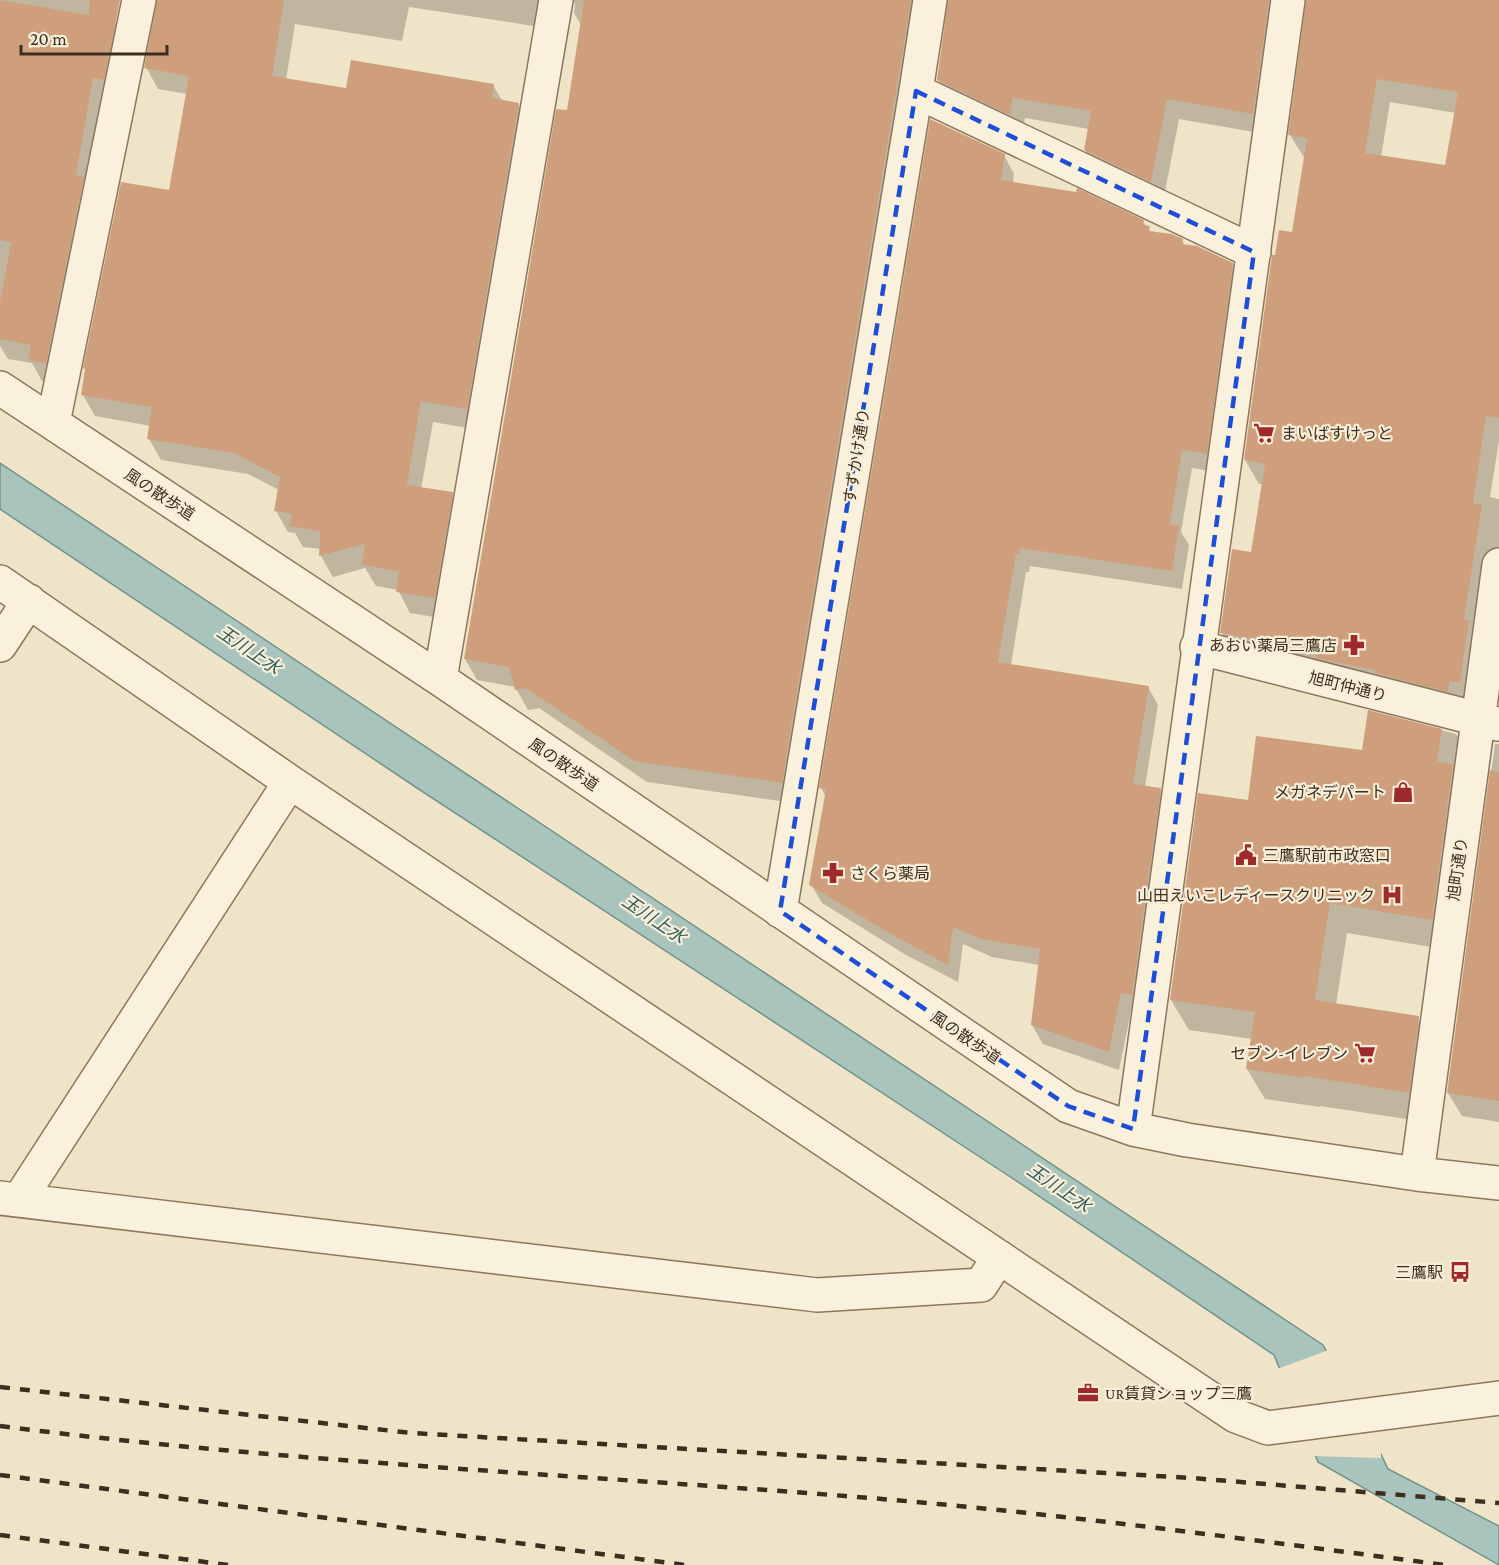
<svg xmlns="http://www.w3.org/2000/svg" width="1499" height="1565" font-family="'Crimson Pro','Noto Sans JP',serif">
<rect width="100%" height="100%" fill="#f0e4c8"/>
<!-- water -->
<path fill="#a9c4bc" stroke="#6f938a" stroke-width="1.5" d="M 0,463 L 1323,1345 L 1371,1433 L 1388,1469 L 1499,1526 L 1499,1565 L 1318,1462 L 1274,1355 L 1012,1178 L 417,788 L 0,509 Z"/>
<!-- pier -->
<path fill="#f0e4c8" d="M 1329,1350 L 1374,1432 L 1381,1448 L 1381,1458 L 1313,1456 L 1277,1369 Z"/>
<!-- shadow -->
<path fill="#0003" fill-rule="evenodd" d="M 0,0 L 101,0 L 127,42 L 58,383 L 42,381 L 32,363 L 8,359 L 0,346 Z
M 167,0 L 1282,0 L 1265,134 L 1179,119 L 1163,202 L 1098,171 L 1085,150 L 1089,129 L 1025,118 L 1022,135 L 951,101 L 938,80 L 950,4 L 947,2 L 935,4 L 794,803 L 647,782 L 539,708 L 528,710 L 515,687 L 477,680 L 465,659 L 568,112 L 581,25 L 574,13 L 575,3 L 572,2 L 547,28 L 409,7 L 402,41 L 295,24 L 286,80 L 347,90 L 493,85 L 503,102 L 518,104 L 531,125 L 479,430 L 433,422 L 421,489 L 452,493 L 464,514 L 446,619 L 410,613 L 398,590 L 376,586 L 365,568 L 333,577 L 321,556 L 321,549 L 303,547 L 295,533 L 288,532 L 276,511 L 279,490 L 248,474 L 161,460 L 149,439 L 151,426 L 95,416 L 83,395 L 170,192 L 187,94 L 158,89 L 146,67 Z
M 1308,0 L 1499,0 L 1499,441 L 1490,497 L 1499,499 L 1499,576 L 1475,718 L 1235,656 L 1222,633 L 1252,553 L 1263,484 L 1259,484 L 1245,460 L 1277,257 L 1293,234 L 1305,159 L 1290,135 ZM 1390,102 L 1456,113 L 1446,167 L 1381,157 Z
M 1004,155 L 1014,174 L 1013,183 L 1143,222 L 1152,233 L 1182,240 L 1185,246 L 1232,264 L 1243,282 L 1217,472 L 1192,468 L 1181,532 L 1189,545 L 1182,589 L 1030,566 L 1029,572 L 1026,572 L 1011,665 L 1148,687 L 1158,705 L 1145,787 L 1160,789 L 1171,807 L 1142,1013 L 1131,1011 L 1119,1070 L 1043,1044 L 1032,1025 L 1039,965 L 992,957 L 963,944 L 958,982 L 906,955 L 822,903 L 811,884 L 826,797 L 821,788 Z
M 1370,712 L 1456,734 L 1474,765 L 1449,950 L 1347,933 L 1336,1005 L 1418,1018 L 1436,1048 L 1426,1122 L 1320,1106 L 1320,1107 L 1265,1099 L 1247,1069 L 1252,1039 L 1189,1030 L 1171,1000 L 1249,801 L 1363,752 Z
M 1495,744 L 1499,744 L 1499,1122 L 1462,1116 L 1448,1093 Z"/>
<!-- building -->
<path fill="#cf9f7d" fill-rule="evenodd" d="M 0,0 L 89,15 L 90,0 L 120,0 L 104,80 L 93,78 L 76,175 L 84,177 L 46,363 L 28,360 L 31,345 L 0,339 L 0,303 L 11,242 L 0,240 Z
M 157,0 L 284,0 L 272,76 L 346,88 L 351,60 L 494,84 L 492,98 L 519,103 L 467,409 L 421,401 L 407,485 L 453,492 L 435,598 L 396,592 L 399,571 L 362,565 L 365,544 L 319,556 L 320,531 L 289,526 L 292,514 L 274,511 L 280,477 L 234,453 L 147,439 L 152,407 L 81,395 L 85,369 L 83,368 L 121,182 L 169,190 L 189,76 L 144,68 Z
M 584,0 L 911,0 L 782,783 L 634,761 L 526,688 L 515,690 L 509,667 L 464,659 L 556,109 L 567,110 Z
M 948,0 L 1269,0 L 1253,114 L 1167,99 L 1151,182 L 1084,150 L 1091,111 L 1013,98 L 1010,115 L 937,80 Z
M 1306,0 L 1499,0 L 1499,418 L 1486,416 L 1473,503 L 1482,505 L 1464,619 L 1469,620 L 1460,683 L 1450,681 L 1448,692 L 1375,673 L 1375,670 L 1316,658 L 1317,651 L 1220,633 L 1232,549 L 1251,552 L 1265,464 L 1244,460 L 1272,255 L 1275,255 L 1279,230 L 1292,232 L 1307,138 L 1288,135 ZM 1377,79 L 1458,92 L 1445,165 L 1365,153 Z
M 930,119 L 1005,154 L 1001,180 L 1076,192 L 1077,188 L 1144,220 L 1143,225 L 1150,226 L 1149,231 L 1172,234 L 1183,239 L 1182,244 L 1197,246 L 1233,263 L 1207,454 L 1182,450 L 1170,524 L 1179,526 L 1172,571 L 1020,548 L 1019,554 L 1016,554 L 998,662 L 1149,686 L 1133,784 L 1161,788 L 1132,995 L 1121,993 L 1109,1052 L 1031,1025 L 1040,949 L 981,939 L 953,927 L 948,965 L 894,936 L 809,885 L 826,789 L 819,788 Z
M 1368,710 L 1442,729 L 1437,762 L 1453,764 L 1432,920 L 1330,903 L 1315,1000 L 1419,1016 L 1409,1093 L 1304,1076 L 1303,1078 L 1246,1069 L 1255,1012 L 1170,1000 L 1198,793 L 1248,800 L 1256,736 L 1362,750 Z
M 1490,770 L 1499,772 L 1499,1101 L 1447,1093 Z"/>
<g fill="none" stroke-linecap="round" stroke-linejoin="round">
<defs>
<path id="minor" d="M 916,91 L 1254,252
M 0,388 L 440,679 L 1068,1106 L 1133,1129 L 1187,1140 L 1417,1174 L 1499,1183
M 53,423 L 139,0
M 0,582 L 290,782 L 1236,1416 L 1268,1428 L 1499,1398
M 0,645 L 29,601
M 1197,647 L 1498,724
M 440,679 L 556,0
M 780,911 L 916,91 L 930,0
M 1133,1129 L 1288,0
M 1417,1174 L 1499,565
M 0,1198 L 817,1295 L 981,1285 L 999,1257
M 19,1200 L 290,782"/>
</defs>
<!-- minor casing -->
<use href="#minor" stroke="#8d765c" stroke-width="36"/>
<!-- minor -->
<use href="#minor" stroke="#faf1dc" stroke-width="33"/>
<!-- rail -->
<path stroke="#3d2e20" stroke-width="4.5" stroke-dasharray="10 10" stroke-linecap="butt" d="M 0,1387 L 411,1433 L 1192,1478 L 1499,1503
M 0,1426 C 297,1464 596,1475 894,1500 C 1078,1516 1261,1541 1445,1565
M 0,1475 L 685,1565
M 0,1535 L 228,1565"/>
</g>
<!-- marked area -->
<path fill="none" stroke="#1d4ed8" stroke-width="4.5" stroke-dasharray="12 8" stroke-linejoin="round" d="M 916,91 L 1254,252 L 1133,1129 L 1068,1106 L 780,911 Z"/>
<!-- icons -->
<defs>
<symbol id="supermarket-bare" viewBox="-9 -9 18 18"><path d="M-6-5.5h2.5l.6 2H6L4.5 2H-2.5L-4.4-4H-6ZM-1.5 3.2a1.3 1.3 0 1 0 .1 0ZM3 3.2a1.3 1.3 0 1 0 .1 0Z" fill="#9e2a2b" stroke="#f7eed8" stroke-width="2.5" paint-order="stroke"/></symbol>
<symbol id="pharmacy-bare" viewBox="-9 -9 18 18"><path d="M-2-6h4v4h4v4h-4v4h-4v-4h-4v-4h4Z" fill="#9e2a2b" stroke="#f7eed8" stroke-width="2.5" paint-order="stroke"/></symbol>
<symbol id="shop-bare" viewBox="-9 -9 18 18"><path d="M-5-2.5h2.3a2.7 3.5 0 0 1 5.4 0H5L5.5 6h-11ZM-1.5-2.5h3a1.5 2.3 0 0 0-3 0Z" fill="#9e2a2b" stroke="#f7eed8" stroke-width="2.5" paint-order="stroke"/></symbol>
<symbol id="civic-bare" viewBox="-9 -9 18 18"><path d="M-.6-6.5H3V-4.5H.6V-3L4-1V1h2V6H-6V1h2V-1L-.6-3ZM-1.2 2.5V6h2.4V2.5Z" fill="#9e2a2b" stroke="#f7eed8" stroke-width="2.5" paint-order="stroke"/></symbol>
<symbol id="hospital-bare" viewBox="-9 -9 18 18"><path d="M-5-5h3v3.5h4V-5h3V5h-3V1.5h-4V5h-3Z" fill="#9e2a2b" stroke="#f7eed8" stroke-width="2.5" paint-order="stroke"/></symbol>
<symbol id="bus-bare" viewBox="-9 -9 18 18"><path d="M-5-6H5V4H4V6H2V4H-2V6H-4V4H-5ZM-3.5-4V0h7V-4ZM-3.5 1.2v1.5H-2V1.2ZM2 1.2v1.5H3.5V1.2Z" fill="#9e2a2b" stroke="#f7eed8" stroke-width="2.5" paint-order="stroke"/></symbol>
<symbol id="office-bare" viewBox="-9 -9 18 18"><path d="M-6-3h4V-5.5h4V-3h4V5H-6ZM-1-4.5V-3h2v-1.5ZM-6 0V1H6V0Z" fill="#9e2a2b" stroke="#f7eed8" stroke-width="2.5" paint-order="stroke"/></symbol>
</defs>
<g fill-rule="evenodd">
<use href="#supermarket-bare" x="1249" y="418" width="30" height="30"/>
<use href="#pharmacy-bare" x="1339" y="630" width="30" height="30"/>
<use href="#shop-bare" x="1388" y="777" width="30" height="30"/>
<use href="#civic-bare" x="1231" y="840" width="30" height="30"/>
<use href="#pharmacy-bare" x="818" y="858" width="30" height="30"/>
<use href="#hospital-bare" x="1377" y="880" width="30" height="30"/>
<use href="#supermarket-bare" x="1350" y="1038" width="30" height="30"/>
<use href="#bus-bare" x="1445" y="1257" width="30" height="30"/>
<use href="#office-bare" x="1073" y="1378" width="30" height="30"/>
</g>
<g text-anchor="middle" stroke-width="4.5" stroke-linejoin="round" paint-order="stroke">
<!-- poi labels -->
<g font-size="16" fill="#3d2e20" stroke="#f7eed8" text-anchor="end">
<text x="1281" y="439" text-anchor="start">まいばすけっと</text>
<text x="1337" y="651">あおい薬局三鷹店</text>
<text x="1386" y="798">メガネデパート</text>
<text x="1263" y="861" text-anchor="start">三鷹駅前市政窓口</text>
<text x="850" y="879" text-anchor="start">さくら薬局</text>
<text x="1375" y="901">山田えいこレディースクリニック</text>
<text x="1348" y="1059">セブン-イレブン</text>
<text x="1443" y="1278">三鷹駅</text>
<text x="1105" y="1399" text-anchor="start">UR賃貸ショップ三鷹</text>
</g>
<!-- street labels -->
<g font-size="16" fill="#3d2e20" stroke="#f7eed8">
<text transform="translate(856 456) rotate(-81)" y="6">すずかけ通り</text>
<text transform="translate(160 494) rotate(33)" y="6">風の散歩道</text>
<text transform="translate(1348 686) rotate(14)" y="6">旭町仲通り</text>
<text transform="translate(564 764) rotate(34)" y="6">風の散歩道</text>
<text transform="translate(1457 869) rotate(-82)" y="6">旭町通り</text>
<text transform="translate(966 1037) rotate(34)" y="6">風の散歩道</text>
</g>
<!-- water labels -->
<g font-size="18" font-style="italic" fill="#2f5d5a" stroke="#f7eed8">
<text transform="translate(249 650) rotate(34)" y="6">玉川上水</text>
<text transform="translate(654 919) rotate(34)" y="6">玉川上水</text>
<text transform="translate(1059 1188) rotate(34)" y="6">玉川上水</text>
</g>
</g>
<!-- scale -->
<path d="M21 45v9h146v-9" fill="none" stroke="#3d2e20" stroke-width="3"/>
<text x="30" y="45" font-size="18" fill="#3d2e20" stroke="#f7eed8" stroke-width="4.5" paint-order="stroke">20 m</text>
</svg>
